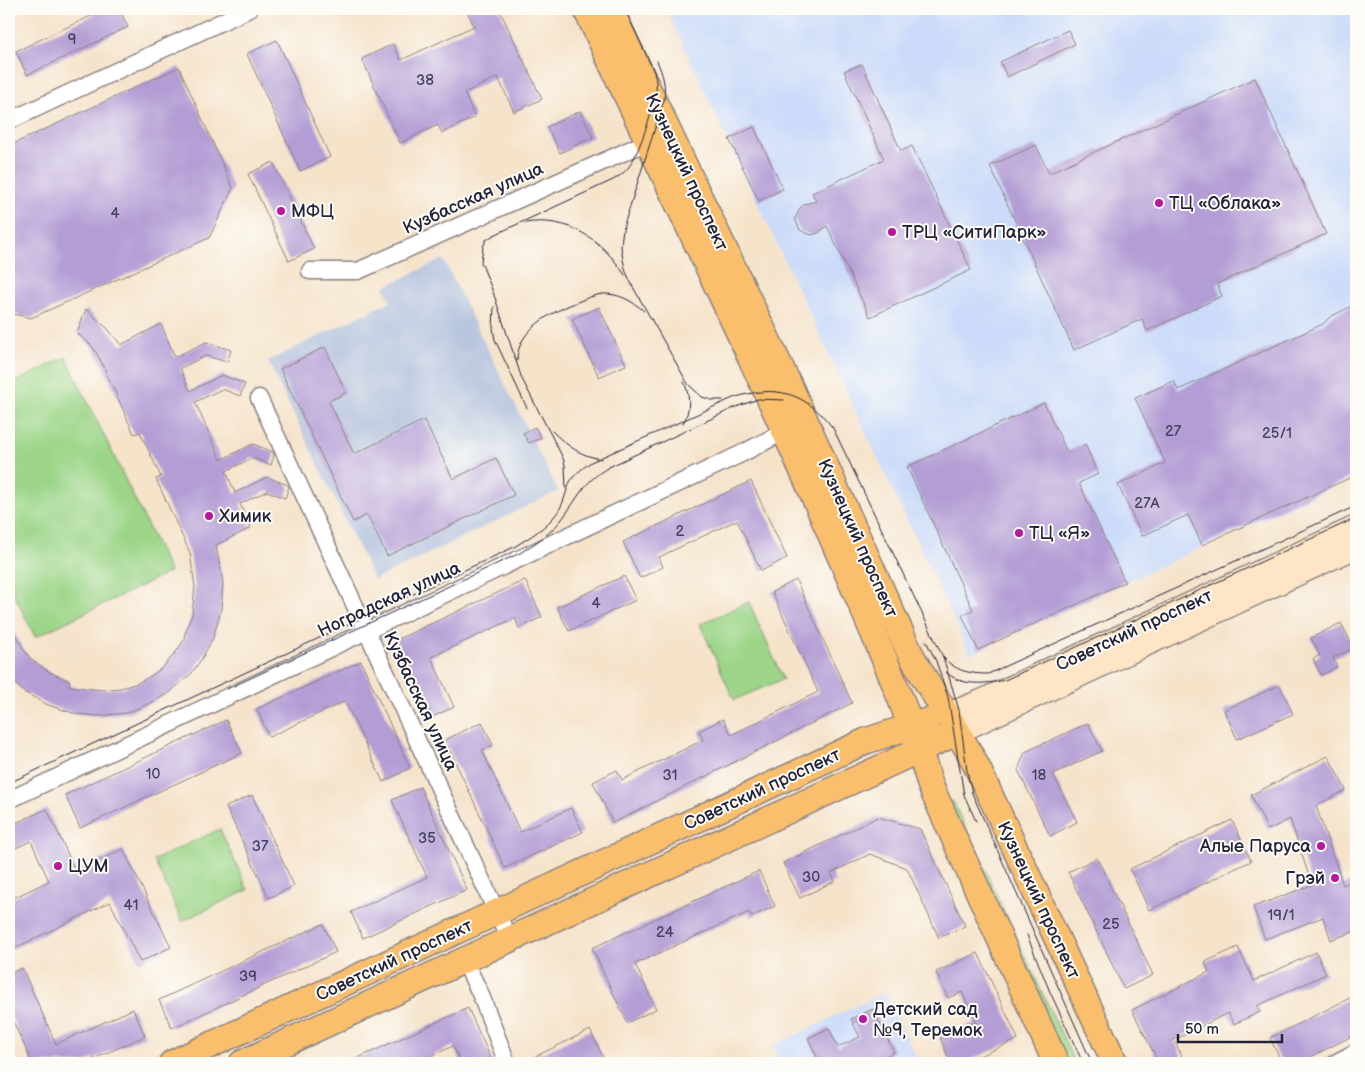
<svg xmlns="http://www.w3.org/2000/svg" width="1365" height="1072" font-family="'Balsamiq Sans',sans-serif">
<rect width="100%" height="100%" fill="#fdfcf7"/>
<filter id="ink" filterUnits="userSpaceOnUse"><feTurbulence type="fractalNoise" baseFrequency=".02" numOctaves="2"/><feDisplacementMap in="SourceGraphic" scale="10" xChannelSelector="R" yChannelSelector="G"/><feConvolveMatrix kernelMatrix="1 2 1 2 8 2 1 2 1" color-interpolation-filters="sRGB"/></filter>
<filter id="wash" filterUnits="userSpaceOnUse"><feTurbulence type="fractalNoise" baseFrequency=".0096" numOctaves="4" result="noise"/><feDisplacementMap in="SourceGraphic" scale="20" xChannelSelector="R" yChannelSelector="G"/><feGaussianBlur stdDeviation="1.12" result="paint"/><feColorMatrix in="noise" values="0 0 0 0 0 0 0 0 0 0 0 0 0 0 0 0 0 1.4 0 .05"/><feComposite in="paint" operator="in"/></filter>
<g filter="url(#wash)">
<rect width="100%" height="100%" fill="#f5e3ca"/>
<!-- built -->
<path fill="#cbdbf9" d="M 666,9 L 1356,9 L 1356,476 L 970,654 Z
M 885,992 L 919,1063 L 780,1063 L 773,1046 Z"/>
<!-- industrial -->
<path fill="#b7c5de" d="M 443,259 L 558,491 L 374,580 L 268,361 L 391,301 L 384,287 Z"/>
<!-- green -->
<path fill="#9cd588" stroke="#5f7c62" d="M 66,357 L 170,572 L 35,637 L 9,584 L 9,385 Z
M 749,602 L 783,679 L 734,700 L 700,624 Z
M 953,801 L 1075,1063 L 1065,1063 L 945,804 Z
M 220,829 L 248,890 L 182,921 L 154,860 Z"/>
<g id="blocks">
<!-- building -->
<path fill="#b39dd5" d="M 106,9 L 119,9 L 128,27 L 27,75 L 16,51 Z
M 466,9 L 499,9 L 542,99 L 514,112 L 498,77 L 464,93 L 475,117 L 442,133 L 438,125 L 400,143 L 362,59 L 393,44 L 401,60 L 474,26 Z
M 1068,30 L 1075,44 L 1007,77 L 1000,62 Z
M 277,40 L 330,157 L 300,171 L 247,54 Z
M 862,64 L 901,151 L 912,146 L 971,270 L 870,317 L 827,226 L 818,233 L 812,235 L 806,233 L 800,230 L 795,219 L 800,208 L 805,204 L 816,201 L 812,193 L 884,159 L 844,71 Z
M 179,67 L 233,188 L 209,238 L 31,318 L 9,313 L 9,146 Z
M 1255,78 L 1326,234 L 1217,284 L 1222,296 L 1147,331 L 1142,319 L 1074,350 L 990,166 L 1036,145 L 1049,173 Z
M 580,111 L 593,137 L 560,153 L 547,127 Z
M 754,127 L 783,189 L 759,201 L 729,139 Z
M 273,162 L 314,249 L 289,261 L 248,174 Z
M 1356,304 L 1356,475 L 1202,545 L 1188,515 L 1142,536 L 1118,485 L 1165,463 L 1135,398 L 1174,381 L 1178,390 L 1323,324 L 1330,317 Z
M 599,307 L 626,365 L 599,377 L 572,319 Z
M 86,309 L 107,328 L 121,345 L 161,324 L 175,357 L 206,342 L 231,350 L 227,362 L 206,356 L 180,368 L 190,391 L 222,375 L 245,384 L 240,396 L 222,389 L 195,402 L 221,460 L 253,444 L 273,452 L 274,455 L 271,465 L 252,458 L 226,471 L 235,493 L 267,477 L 288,485 L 289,487 L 285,498 L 267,491 L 240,504 L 251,528 L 216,545 L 223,583 L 221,610 L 213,638 L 201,660 L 191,674 L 170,692 L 151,703 L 126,713 L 98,716 L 76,714 L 48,705 L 24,692 L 9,678 L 9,620 L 17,638 L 18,638 L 24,650 L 31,659 L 49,672 L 70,681 L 69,686 L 101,690 L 121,688 L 138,683 L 154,674 L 163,667 L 176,652 L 186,637 L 184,636 L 192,614 L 195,587 L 190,553 L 156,479 L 161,477 L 140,432 L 134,434 L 101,361 L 92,346 L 77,333 Z
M 325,347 L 346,393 L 329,401 L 354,454 L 424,420 L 453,479 L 496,458 L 514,495 L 387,556 L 367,515 L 353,522 L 280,369 Z
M 1044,403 L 1067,452 L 1085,444 L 1098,474 L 1079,483 L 1125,582 L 978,650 L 962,615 L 973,610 L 907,467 Z
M 535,427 L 541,438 L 529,443 L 523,433 Z
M 751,481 L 787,558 L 761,571 L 737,520 L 659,557 L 663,567 L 640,578 L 623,542 Z
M 624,576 L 636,600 L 569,631 L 557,607 Z
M 525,580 L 542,617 L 519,628 L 515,618 L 431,657 L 454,707 L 432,717 L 396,640 Z
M 796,580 L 852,703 L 613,823 L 593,782 L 617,770 L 622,780 L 703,740 L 699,731 L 723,719 L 731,735 L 818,692 L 772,592 Z
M 1341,623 L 1354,648 L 1333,658 L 1337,667 L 1321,675 L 1313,659 L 1320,655 L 1311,638 Z
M 361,661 L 410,768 L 383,782 L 345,701 L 269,737 L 257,709 Z
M 1280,685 L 1293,714 L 1237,739 L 1224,710 Z
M 226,720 L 242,753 L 80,828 L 65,795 Z
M 482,722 L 493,745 L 482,750 L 520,832 L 571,808 L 583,832 L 505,868 L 445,740 Z
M 1088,723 L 1102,751 L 1053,774 L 1077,822 L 1050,836 L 1018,770 L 1025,752 Z
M 1328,756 L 1346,790 L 1316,806 L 1343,885 L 1356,880 L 1356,931 L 1331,940 L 1323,917 L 1265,939 L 1253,907 L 1312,885 L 1290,819 L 1268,830 L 1251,795 Z
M 420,787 L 467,890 L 363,938 L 351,912 L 427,877 L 392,800 Z
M 252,795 L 294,886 L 269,898 L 226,807 Z
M 47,809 L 76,872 L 123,849 L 171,947 L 140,962 L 110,902 L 9,951 L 9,900 L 49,881 L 31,841 L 9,851 L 9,826 Z
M 878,817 L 920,829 L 965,926 L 939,938 L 907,868 L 870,854 L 831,873 L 835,881 L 800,898 L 783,863 Z
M 1232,820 L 1251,861 L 1149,910 L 1130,869 Z
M 1097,858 L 1153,975 L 1124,989 L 1068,872 Z
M 759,871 L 775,906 L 751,917 L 749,912 L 635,964 L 656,1009 L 627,1023 L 592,948 Z
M 323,924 L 336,952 L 172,1028 L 159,1000 Z
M 1238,947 L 1254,981 L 1316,952 L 1326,974 L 1257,1006 L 1260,1012 L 1234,1024 L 1228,1013 L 1174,1040 L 1185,1063 L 1159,1063 L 1132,1010 L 1209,972 L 1205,962 Z
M 978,953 L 1018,1039 L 964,1063 L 951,1063 L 940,1038 L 976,1022 L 962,992 L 948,998 L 936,972 Z
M 22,968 L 56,1044 L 133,1009 L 145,1036 L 84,1063 L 32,1063 L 9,1012 L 9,974 Z
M 1356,995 L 1356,1034 L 1299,1063 L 1282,1063 L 1270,1038 Z
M 468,1008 L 493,1063 L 461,1063 L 453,1046 L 416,1063 L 347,1063 Z
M 873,1009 L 894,1052 L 871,1063 L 820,1063 L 808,1038 L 829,1028 L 838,1047 L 860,1037 L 851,1019 Z
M 590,1030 L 606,1063 L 522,1063 Z"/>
</g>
</g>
<g filter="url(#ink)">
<use href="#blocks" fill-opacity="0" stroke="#8c8282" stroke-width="1"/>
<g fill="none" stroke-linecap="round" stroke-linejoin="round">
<defs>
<path id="street" d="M 9,121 L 249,9
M 310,271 L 358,271 L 647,142
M 259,398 L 509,939
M 9,800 L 743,453 L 785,431
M 464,960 L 480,993 L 507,1063
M 1335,1063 L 1356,1052"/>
<path id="secondary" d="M 946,715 L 979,702 L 1356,527
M 958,732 L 1356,547"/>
<path id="primary" d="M 586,9 C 667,184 753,356 830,533 C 866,617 905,699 931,787 L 1056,1063
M 610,9 L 791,389 L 909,651 C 930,691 957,727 977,767 L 1115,1063
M 172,1063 L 866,741 L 927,721
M 242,1063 L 958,732"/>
</defs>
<!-- street casing -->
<use href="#street" stroke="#8c8282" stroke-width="19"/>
<!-- secondary casing -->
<use href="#secondary" stroke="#8c8282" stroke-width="25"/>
<!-- primary casing -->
<use href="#primary" stroke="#8c8282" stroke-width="28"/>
<!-- street -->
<use href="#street" stroke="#fff" stroke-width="16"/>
<!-- secondary -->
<use href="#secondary" stroke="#fde5c5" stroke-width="22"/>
<!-- primary -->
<use href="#primary" stroke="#f9bf6d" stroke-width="25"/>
<!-- tram -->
<path stroke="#22223b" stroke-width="1" d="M 657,61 C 663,75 666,85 664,100 L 624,225 L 622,236 L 621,247 L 623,260 L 626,272 L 633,287 L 688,384 L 702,397 L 712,400 L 723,400
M 525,223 C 569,216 601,239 625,275
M 494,307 L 493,328 L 495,340 L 527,408
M 517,361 C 517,328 554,311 580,301 C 587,298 595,295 602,294 C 619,293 632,301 644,311
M 683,423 C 691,410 690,395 684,382
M 552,431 C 567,446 581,456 601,459
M 566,489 L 565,465 L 563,458 L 522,379 L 493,292 L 481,262 L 483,247 L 486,240 L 494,235 L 613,180 C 618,177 624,173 628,168 C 638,156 654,108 656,92 C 657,85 656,79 654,72 L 625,9
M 926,641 L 936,661 L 948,697 L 964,795 L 976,821
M 943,657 C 955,671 970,674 988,674 L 1356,506
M 946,672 C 961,687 986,684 1005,680 L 1356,518
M 227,689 L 520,553 C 535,543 551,534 562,519 C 579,497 583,482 609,467 L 736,407 L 758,399 L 784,400
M 9,783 L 514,547 C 530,537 546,528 557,513 C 564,503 565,495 569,484 C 573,475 583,468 591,462 L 733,398 C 776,384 805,392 833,428 L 943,657 L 959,710 L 967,771 L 972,793 L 1092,1063
M 1027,935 L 1050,992 L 1083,1063"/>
</g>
</g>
<!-- markers -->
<g fill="#b5179e" stroke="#fdfcf7" stroke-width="2">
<circle cx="1159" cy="203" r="5"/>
<circle cx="281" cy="211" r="5"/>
<circle cx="892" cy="232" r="5"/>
<circle cx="209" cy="516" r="5"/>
<circle cx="1019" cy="533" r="5"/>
<circle cx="1321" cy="846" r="5"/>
<circle cx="58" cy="866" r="5"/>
<circle cx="1335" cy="878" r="5"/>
<circle cx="863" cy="1019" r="5"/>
</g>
<g text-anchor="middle" stroke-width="4" stroke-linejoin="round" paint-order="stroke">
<!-- number labels -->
<g font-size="15" fill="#464162">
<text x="72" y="44">9</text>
<text x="425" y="85">38</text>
<text x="115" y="218">4</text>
<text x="1173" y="436">27</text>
<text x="1277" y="438">25/1</text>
<text x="1147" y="508">27А</text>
<text x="680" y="536">2</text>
<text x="596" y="608">4</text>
<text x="153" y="779">10</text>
<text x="670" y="780">31</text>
<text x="1039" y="780">18</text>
<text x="427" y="843">35</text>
<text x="260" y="851">37</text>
<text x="811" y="882">30</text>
<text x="131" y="910">41</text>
<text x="1281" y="920">19/1</text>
<text x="1111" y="929">25</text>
<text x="665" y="937">24</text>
<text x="248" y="981">39</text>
</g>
<!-- street labels -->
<g font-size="18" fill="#22223b" stroke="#fdfcf7">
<text transform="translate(687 172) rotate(65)" y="6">Кузнецкий проспект</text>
<text transform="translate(473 198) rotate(-24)" y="6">Кузбасская улица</text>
<text transform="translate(858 538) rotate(66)" y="6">Кузнецкий проспект</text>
<text transform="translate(389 599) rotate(-25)" y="6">Ноградская улица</text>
<text transform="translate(1134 630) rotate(-25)" y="6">Советский проспект</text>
<text transform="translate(421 701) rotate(65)" y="6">Кузбасская улица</text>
<text transform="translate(762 789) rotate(-25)" y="6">Советский проспект</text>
<text transform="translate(1039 900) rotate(65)" y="6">Кузнецкий проспект</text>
<text transform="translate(394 960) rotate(-25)" y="6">Советский проспект</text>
</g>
<!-- poi labels -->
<g font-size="18" fill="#22223b" stroke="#fdfcf7" text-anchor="start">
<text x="1169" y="209">ТЦ «Облака»</text>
<text x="291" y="217">МФЦ</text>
<text x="902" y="238">ТРЦ «СитиПарк»</text>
<text x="219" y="522">Химик</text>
<text x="1029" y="539">ТЦ «Я»</text>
<text x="1311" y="852" text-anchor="end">Алые Паруса</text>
<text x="68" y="872">ЦУМ</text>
<text x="1325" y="884" text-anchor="end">Грэй</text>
<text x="873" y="1015">Детский сад<tspan x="873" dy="21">№9, Теремок</tspan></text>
</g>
</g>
<!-- margin -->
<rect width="1365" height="1072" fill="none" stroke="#fdfcf7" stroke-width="30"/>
<!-- scale -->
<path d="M1178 1034v8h104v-8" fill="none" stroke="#22223b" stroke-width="2.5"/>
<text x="1185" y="1034" font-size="15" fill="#22223b" stroke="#fdfcf7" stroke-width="4" paint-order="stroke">50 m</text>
</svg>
